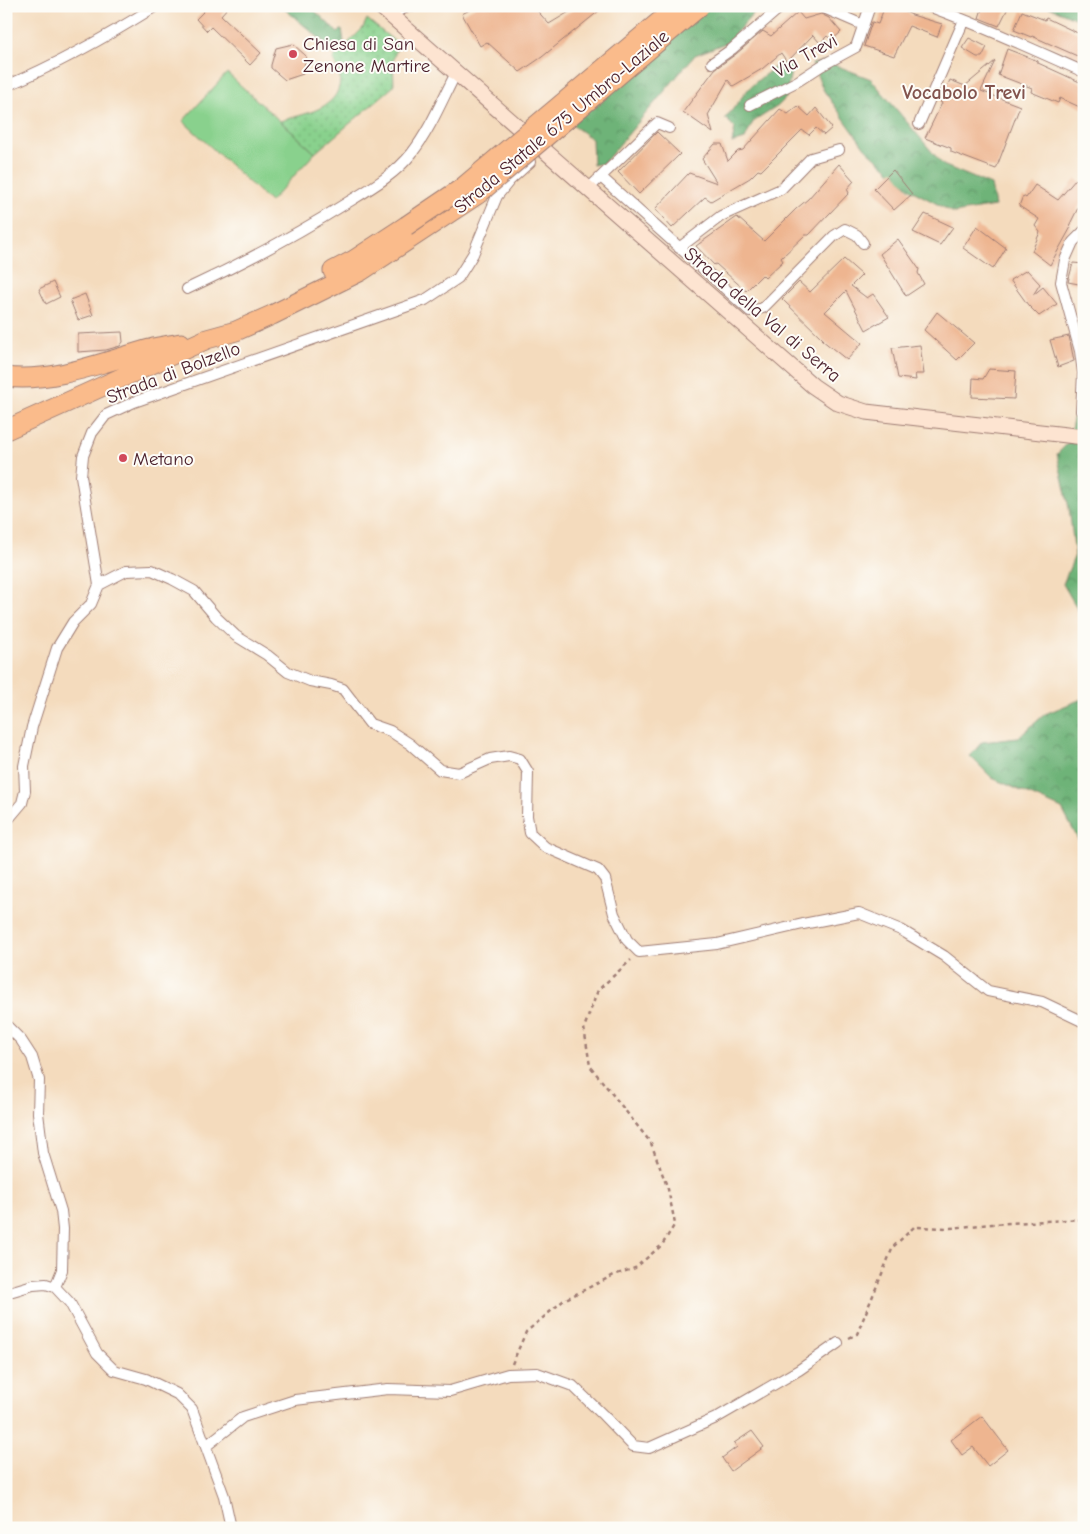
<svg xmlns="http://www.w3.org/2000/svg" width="1090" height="1534" font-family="'Comic Neue',sans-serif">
<defs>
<pattern id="forest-crowns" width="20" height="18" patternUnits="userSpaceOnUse" patternTransform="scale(1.25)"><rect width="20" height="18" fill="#6eb378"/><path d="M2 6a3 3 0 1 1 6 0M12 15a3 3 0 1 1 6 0" fill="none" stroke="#5c9163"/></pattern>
<pattern id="park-dots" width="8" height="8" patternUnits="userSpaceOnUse" patternTransform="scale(1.25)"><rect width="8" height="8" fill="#89d18d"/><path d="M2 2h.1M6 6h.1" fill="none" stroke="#78b37a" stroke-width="1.8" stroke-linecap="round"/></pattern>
</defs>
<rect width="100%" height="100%" fill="#fdfcf7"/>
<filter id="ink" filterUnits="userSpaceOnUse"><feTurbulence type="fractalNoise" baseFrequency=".02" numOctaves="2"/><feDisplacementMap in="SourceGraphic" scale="10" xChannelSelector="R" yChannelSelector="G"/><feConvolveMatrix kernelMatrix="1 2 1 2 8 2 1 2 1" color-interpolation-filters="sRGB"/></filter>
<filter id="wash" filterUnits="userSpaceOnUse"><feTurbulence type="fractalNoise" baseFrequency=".0096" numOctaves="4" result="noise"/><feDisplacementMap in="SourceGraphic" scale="20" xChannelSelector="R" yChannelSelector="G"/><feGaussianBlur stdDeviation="1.12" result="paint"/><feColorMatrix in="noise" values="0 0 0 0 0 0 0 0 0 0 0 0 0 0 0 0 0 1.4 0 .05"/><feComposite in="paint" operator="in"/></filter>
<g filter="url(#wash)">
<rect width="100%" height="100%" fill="#f4dbbd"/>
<!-- forest -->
<path fill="url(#forest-crowns)" stroke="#5c6952" d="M 281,6 L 310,6 L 338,33 L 342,29 L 344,42 L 332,49 Z
M 711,6 L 760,6 L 728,42 L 695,55 L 604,163 L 593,165 L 592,139 L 571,124 L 609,93 Z
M 1047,6 L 1084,6 L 1084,22 Z
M 825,61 L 871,79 L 943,165 L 991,185 L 995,206 L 954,213 L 911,190 L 865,148 L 824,91 L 812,64 Z
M 778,65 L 792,65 L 786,98 L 778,106 L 753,122 L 745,139 L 732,143 L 735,128 L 725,118 C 733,110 738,102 745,93 C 754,82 766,74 778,65 Z
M 1084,401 L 1084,620 L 1063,584 L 1075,555 L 1069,508 L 1057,454 L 1068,443 L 1075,410 Z
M 1084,698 L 1084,846 L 1079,841 L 1062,809 L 992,778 L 970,756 L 982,742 L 1018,738 L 1045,714 Z"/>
<!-- park -->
<path fill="url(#park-dots)" stroke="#6a785c" d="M 367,19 L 398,44 L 393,60 L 394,86 L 315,153 L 280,121 C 302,114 339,110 340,80 C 341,74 335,64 333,58 L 363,28 Z"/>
<!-- pitch -->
<path fill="#89d18d" stroke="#6a785c" d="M 227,73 L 315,153 L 270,202 L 183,121 Z"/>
<g id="blocks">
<!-- building -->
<path fill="#eeb590" d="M 209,6 L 229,6 L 221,15 L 261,53 L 250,65 L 211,27 L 207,31 L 196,19 Z
M 477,6 L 533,6 L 549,24 L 579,6 L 605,6 L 542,57 L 520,72 L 487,42 L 480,46 L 462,14 Z
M 885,6 L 893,6 L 912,15 L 942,24 L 937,37 L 909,26 L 894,56 L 864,46 L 872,22 L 878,24 Z
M 983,6 L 1009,6 L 999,26 L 979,18 Z
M 1022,11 L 1045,20 L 1046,18 L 1084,36 L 1084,59 L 1032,36 L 1031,37 L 1014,30 Z
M 798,12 L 804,19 L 821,14 L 829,18 L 841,32 L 832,40 L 827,36 L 820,43 L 813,35 L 787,62 L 781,53 L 762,69 L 733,86 L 728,80 L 708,115 L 713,133 L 683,112 L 715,69 L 736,54 L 763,31 L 771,36 Z
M 969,38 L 987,47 L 982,57 L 977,57 L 962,48 Z
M 293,44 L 306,56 L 303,74 L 285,80 L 271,68 L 271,65 L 276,48 Z
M 1007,49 L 1038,61 L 1038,63 L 1084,84 L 1084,109 L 1060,98 L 1058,103 L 1031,92 L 1032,88 L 998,75 Z
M 995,61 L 981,91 L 1020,106 L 996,169 L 951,152 L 951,148 L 925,138 L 942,103 L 940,102 L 950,80 L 965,86 Z
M 798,106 L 809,116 L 816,108 L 832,128 L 824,135 L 816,128 L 809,135 L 802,130 L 761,171 L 758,170 L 750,178 L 711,201 L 705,197 L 672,228 L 655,209 L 689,173 L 717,183 L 702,159 L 715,144 L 722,144 L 728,161 L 738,151 L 743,150 L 780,109 L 788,114 Z
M 657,132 L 680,154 L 639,194 L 618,172 Z
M 839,164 L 854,181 L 847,189 L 849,193 L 809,235 L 805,235 L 781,258 L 783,261 L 765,278 L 762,275 L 746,291 L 716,264 L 714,265 L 696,246 L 737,217 L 764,241 L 796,209 L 808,199 Z
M 893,170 L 912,194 L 894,210 L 874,189 Z
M 1076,179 L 1084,185 L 1084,206 L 1080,204 L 1069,226 L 1071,227 L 1050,265 L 1032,251 L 1040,232 L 1035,226 L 1039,219 L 1019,206 L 1023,196 L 1026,198 L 1035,185 L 1058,200 Z
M 925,214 L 953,227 L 940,245 L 913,232 Z
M 977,226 L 1006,248 L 993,269 L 963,248 Z
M 898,239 L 919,269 L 918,273 L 924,284 L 906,296 L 880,254 Z
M 844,259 L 862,275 L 851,286 L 867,298 L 873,294 L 889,317 L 866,330 L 846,291 L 825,312 L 862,343 L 847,360 L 822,340 L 823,339 L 782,299 L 799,282 L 810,292 Z
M 1073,263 L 1084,264 L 1084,285 L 1068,282 Z
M 1027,270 L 1040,284 L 1033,295 L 1043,287 L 1057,304 L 1039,316 L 1028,305 L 1010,280 Z
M 53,282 L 60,297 L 46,304 L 39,289 Z
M 85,294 L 93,315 L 78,320 L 70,300 Z
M 937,312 L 974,343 L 957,360 L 924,330 Z
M 122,332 L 123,342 L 120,346 L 106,350 L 78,352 L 78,334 Z
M 1069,336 L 1074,361 L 1058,367 L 1050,340 Z
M 920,345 L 924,374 L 915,374 L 916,380 L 898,378 L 892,348 Z
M 989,369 L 1016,371 L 1014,399 L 972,397 L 973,378 L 983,379 Z
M 982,1416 L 1008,1450 L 988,1466 L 973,1447 L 962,1455 L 951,1440 Z
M 752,1431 L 764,1447 L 731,1471 L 722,1458 L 737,1447 L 734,1443 Z"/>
</g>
</g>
<g filter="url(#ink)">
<use href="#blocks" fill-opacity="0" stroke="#9f7d74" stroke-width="1"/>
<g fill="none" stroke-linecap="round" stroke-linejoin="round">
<defs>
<path id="street" d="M 819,6 L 863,25
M 928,6 C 981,25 1032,49 1084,72
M 388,14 L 411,6
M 712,63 L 732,49 L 782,6
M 6,86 C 58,64 108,36 156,6
M 750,105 L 798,81 L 821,66 L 856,47 L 870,6
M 919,124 L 964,20
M 601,177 L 750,311 L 763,308 L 834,236 L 845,229 L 857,235 L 863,243
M 588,189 L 657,123 L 669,128
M 1084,231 L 1073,242 L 1065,260 L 1061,282 L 1080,351 L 1083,373 L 1081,411 L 1084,414
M 679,248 L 721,216 L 781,189 L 811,158 L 839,150
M 187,289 C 241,264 294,236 345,204 C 368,190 395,175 412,153 C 430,130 442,100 456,73
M 99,585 L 126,571 L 152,570 L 172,579 L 194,591 L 216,617 L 236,636 L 267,655 L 288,672 L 310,681 L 331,685 L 343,689 L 370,724 L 390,731 L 410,744 L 440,770 L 459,773 L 490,759 L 509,756 L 520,759 L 528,772 L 527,816 L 530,833 L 545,847 L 598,870 L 605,879 L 614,914 L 627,940 L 639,952 L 717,944 L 803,924 L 859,913 L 901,930 L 944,956 L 988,991 L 1042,1002 L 1084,1022
M 6,822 L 22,803 L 25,791 L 24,766 L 32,727 L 57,648 L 73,622 L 91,604 L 99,585 L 81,476 L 83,456 L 92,433 L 106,415 L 134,402 L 425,300 L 458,278 L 473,254 L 497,196 L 510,180 L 530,162
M 6,1025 L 21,1040 L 32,1057 L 39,1080 L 38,1113 L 43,1153 L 61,1211 L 63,1229 L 62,1270 L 55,1287
M 6,1293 L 33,1285 L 46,1284 L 55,1287 L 70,1303 L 97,1353 L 114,1370 L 146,1379 L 177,1394 L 192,1409 L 224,1496 L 231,1528
M 206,1446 L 243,1417 L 295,1400 L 388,1389 L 450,1391 L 508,1374 L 537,1373 L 573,1386 L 603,1415 L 633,1446 L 649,1448 L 716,1418 L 799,1370 L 838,1343"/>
<path id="secondary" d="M 380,6 L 813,386 L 838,403 L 866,412 L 1084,437"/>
<path id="highway" d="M 333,271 L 354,260 L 406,226
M 6,377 C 53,383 106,361 150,349 C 160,346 171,345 181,343
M 6,430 L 207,339 L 236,331 L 272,315 L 361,271 L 478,194"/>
</defs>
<!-- street casing -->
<use href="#street" stroke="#9f7d74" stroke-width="12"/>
<!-- secondary casing -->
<use href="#secondary" stroke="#9f7d74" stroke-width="17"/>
<!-- highway casing -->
<use href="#highway" stroke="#9f7d74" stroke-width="21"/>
<!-- path -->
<path stroke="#9f7d74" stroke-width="2.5" stroke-dasharray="4 4" stroke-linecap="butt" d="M 849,1338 L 857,1334 L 893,1247 L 914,1227 L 950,1228 L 992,1224 L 1084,1219
M 512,1364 L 526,1332 L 564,1300 L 614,1275 L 635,1268 L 662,1245 L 675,1224 L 668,1189 L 651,1143 L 590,1066 L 584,1028 L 598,990 L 631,960"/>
<!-- street -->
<use href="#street" stroke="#fff" stroke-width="10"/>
<!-- secondary -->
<use href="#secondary" stroke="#fde4d1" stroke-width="15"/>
<!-- highway -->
<use href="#highway" stroke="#fabb8b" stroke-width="19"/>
<defs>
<path id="highway-bridge" d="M 478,194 L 700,6
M 406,226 L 462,188 L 678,6"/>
</defs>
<!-- highway-bridge casing -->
<use href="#highway-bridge" stroke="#9f7d74" stroke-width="21" stroke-linecap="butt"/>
<!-- highway-bridge -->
<use href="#highway-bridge" stroke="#fabb8b" stroke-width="19"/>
</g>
</g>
<!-- markers -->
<g fill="#d1495b" stroke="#fdfcf7" stroke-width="2">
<circle cx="293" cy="54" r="5"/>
<circle cx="123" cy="458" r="5"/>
</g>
<g text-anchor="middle" stroke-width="4" stroke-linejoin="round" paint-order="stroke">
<!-- poi labels -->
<g font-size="19" fill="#4a1f2b" stroke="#fdfcf7" text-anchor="start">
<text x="303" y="50">Chiesa di San<tspan x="303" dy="22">Zenone Martire</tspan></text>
<text x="133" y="465">Metano</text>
</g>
<!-- street labels -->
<g font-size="19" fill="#4a1f2b" stroke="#fdfcf7">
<text transform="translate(805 55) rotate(-29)" y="7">Via Trevi</text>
<text transform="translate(561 121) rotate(-40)" y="7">Strada Statale 675 Umbro-Laziale</text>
<text transform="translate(763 314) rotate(40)" y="7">Strada della Val di Serra</text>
<text transform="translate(173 372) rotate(-21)" y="7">Strada di Bolzello</text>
</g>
<!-- neighbourhood labels -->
<g font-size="20" font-weight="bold" fill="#83544e" stroke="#fdfcf7">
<text x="964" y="99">Vocabolo Trevi</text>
</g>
</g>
<!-- margin -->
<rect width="1090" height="1534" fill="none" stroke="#fdfcf7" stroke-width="25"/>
</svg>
